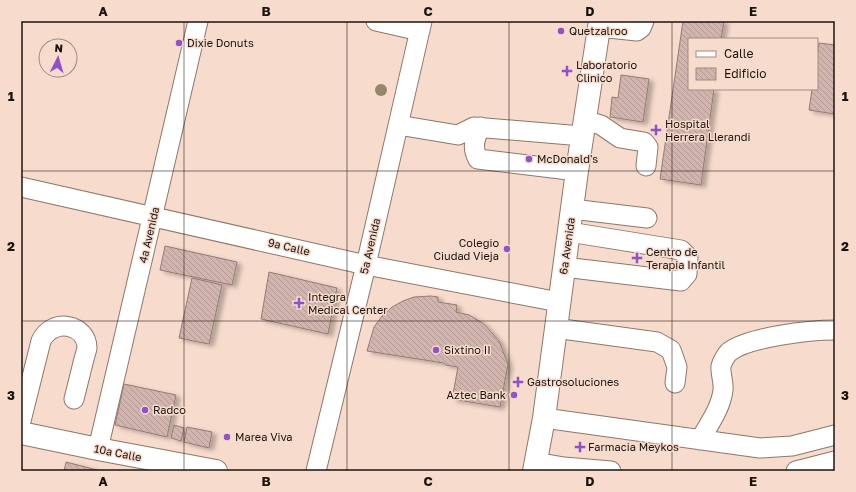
<svg xmlns="http://www.w3.org/2000/svg" width="856" height="492" font-family="'Golos Text',sans-serif">
<defs>
<pattern id="building-back-hatch" width="6" height="6" patternUnits="userSpaceOnUse"><rect width="6" height="6" fill="#d2b4ae"/><path d="M-1 5l2 2M0 0l6 6M5-1l2 2" fill="none" stroke="#b49a94"/></pattern>
<filter id="shadow"><feDropShadow dx="4.5" dy="2.5" stdDeviation="2" flood-color="#0004"/></filter>
</defs>
<rect width="100%" height="100%" fill="#f7dccd"/>
<!-- building -->
<path fill="url(#building-back-hatch)" stroke="#967a74" filter="url(#shadow)" d="M 683,21 L 724,21 L 721,39 L 689,39 L 689,89 L 714,89 L 701,185 L 660,179 Z
M 819,43 L 835,45 L 835,114 L 809,110 L 812,89 L 817,89 L 817,57 Z
M 621,75 L 649,79 L 643,122 L 610,117 L 612,97 L 618,98 Z
M 165,246 L 237,262 L 232,285 L 160,270 Z
M 269,272 L 337,288 L 328,334 L 261,319 Z
M 192,278 L 222,285 L 209,344 L 179,338 Z
M 431,296 L 438,297 L 438,302 L 457,305 L 456,312 L 469,315 L 484,324 L 499,341 L 508,364 L 500,407 L 452,399 L 458,367 L 446,365 L 444,363 L 367,351 L 374,327 L 382,316 L 392,307 L 403,301 L 414,297 Z
M 124,384 L 176,395 L 167,437 L 115,425 Z
M 174,425 L 184,428 L 181,441 L 171,438 Z
M 187,427 L 212,432 L 209,448 L 184,442 Z
M 66,462 L 101,471 L 64,471 Z"/>
<g fill="none" stroke-linecap="round" stroke-linejoin="round">
<defs>
<path id="minor" d="M 376,21 L 420,31
M 599,27 L 637,31 L 641,28 L 644,21
M 584,120 L 601,125 L 620,138 L 644,142 L 648,147 L 646,166
M 398,125 L 458,135 L 474,127 L 582,136
M 481,127 C 474,138 472,149 478,159 L 577,171
M 21,187 L 366,265 L 559,302
M 572,209 L 647,218
M 564,267 L 681,281 L 687,274 L 688,257 L 681,250 L 569,232
M 555,328 L 657,342 L 671,350 L 677,367 L 675,383
M 544,418 L 760,448 L 792,446 L 835,435
M 21,421 L 41,341 C 52,317 87,324 87,348 C 86,353 84,358 83,363 C 80,375 77,387 74,399
M 700,440 C 709,424 721,408 723,390 C 724,382 720,373 721,366 C 722,362 726,355 729,352 C 748,337 810,330 835,330
M 98,449 L 198,21
M 535,462 L 564,467 L 611,471
M 316,471 L 366,265 L 422,21
M 796,471 L 835,461"/>
<path id="major" d="M 21,433 L 98,449 L 216,471
M 534,471 L 544,418 L 577,171 L 600,21"/>
</defs>
<!-- minor casing -->
<use href="#minor" stroke="#8e7769" stroke-width="21"/>
<!-- major casing -->
<use href="#major" stroke="#8e7769" stroke-width="24"/>
<!-- minor -->
<use href="#minor" stroke="#fff" stroke-width="19"/>
<!-- major -->
<use href="#major" stroke="#fff" stroke-width="22"/>
</g>
<!-- trees -->
<circle fill="#968568" cx="381" cy="90" r="6"/>
<!-- grid -->
<path fill="none" stroke="#1b130d" stroke-width="1" stroke-opacity="0.55" d="M 184,21 L 184,471M 347,21 L 347,471M 509,21 L 509,471M 672,21 L 672,471M 21,171 L 835,171M 21,321 L 835,321"/>
<!-- markers -->
<g fill="#8f52c8" stroke="#f7dccd" stroke-width="1.5">
<circle cx="561" cy="31" r="4"/>
<circle cx="179" cy="43" r="4"/>
<path d="M565 65h4v4h4v4h-4v4h-4v-4h-4v-4h4z"/>
<path d="M654 124h4v4h4v4h-4v4h-4v-4h-4v-4h4z"/>
<circle cx="529" cy="159" r="4"/>
<circle cx="507" cy="249" r="4"/>
<path d="M635 252h4v4h4v4h-4v4h-4v-4h-4v-4h4z"/>
<path d="M297 297h4v4h4v4h-4v4h-4v-4h-4v-4h4z"/>
<circle cx="436" cy="350" r="4"/>
<path d="M516 376h4v4h4v4h-4v4h-4v-4h-4v-4h4z"/>
<circle cx="514" cy="395" r="4"/>
<circle cx="145" cy="410" r="4"/>
<circle cx="227" cy="437" r="4"/>
<path d="M578 441h4v4h4v4h-4v4h-4v-4h-4v-4h4z"/>
</g>
<g text-anchor="middle" stroke-width="3" stroke-linejoin="round" paint-order="stroke">
<!-- poi labels -->
<g font-size="11" fill="#1b130d" stroke="#f7dccd" text-anchor="start">
<text x="569" y="35">Quetzalroo</text>
<text x="187" y="47">Dixie Donuts</text>
<text x="576" y="69">Laboratorio<tspan x="576" dy="13">Clinico</tspan></text>
<text x="665" y="128">Hospital<tspan x="665" dy="13">Herrera Llerandi</tspan></text>
<text x="537" y="163">McDonald's</text>
<text x="499" y="247" text-anchor="end">Colegio<tspan x="499" dy="13">Ciudad Vieja</tspan></text>
<text x="646" y="256">Centro de<tspan x="646" dy="13">Terapia Infantil</tspan></text>
<text x="308" y="301">Integra<tspan x="308" dy="13">Medical Center</tspan></text>
<text x="444" y="354">Sixtino II</text>
<text x="527" y="386">Gastrosoluciones</text>
<text x="506" y="399" text-anchor="end">Aztec Bank</text>
<text x="153" y="414">Radco</text>
<text x="235" y="441">Marea Viva</text>
<text x="588" y="451">Farmacia Meykos</text>
</g>
<!-- street labels -->
<g font-size="11" fill="#1b130d" stroke="#f7dccd">
<text transform="translate(149 235) rotate(-77)" y="4">4a Avenida</text>
<text transform="translate(370 246) rotate(-77)" y="4">5a Avenida</text>
<text transform="translate(567 246) rotate(-82)" y="4">6a Avenida</text>
<text transform="translate(289 247) rotate(13)" y="4">9a Calle</text>
<text transform="translate(118 453) rotate(11)" y="4">10a Calle</text>
</g>
</g>
<!-- border -->
<rect width="856" height="492" fill="none" stroke="#f7dccd" stroke-width="44"/>
<!-- legend -->
<rect x="688" y="38" width="130" height="52" fill="#f7dccd" stroke="#9f8c80"/>
<rect x="696" y="51" width="20" height="6" fill="#ffffff" stroke="#9f8c80"/>
<text x="724" y="58" font-size="12" fill="#1b130d">Calle</text>
<rect x="696" y="68" width="20" height="12" fill="url(#building-back-hatch)" stroke="#9f8c80"/>
<text x="724" y="78" font-size="12" fill="#1b130d">Edificio</text>
<!-- north arrow -->
<g transform="translate(58 58) rotate(5)"><circle r="19" fill="#f7dccd" stroke="#9f8c80"/>
<path d="M0-3L7 15L0 10L-7 15Z" fill="#8f52c8"/>
<text y="-6" font-size="11" font-weight="bold" text-anchor="middle" fill="#1b130d">N</text>
</g>
<rect x="22" y="22" width="812" height="448" fill="none" stroke="#1b130d" stroke-width="1.5"/>
<g font-size="13" text-anchor="middle" font-weight="bold" fill="#1b130d">
<text x="103" y="16">A</text>
<text x="266" y="16">B</text>
<text x="428" y="16">C</text>
<text x="590" y="16">D</text>
<text x="753" y="16">E</text>
<text x="11" y="101">1</text>
<text x="845" y="101">1</text>
<text x="11" y="251">2</text>
<text x="845" y="251">2</text>
<text x="11" y="400">3</text>
<text x="845" y="400">3</text>
<text x="103" y="486">A</text>
<text x="266" y="486">B</text>
<text x="428" y="486">C</text>
<text x="590" y="486">D</text>
<text x="753" y="486">E</text>
</g>
</svg>
